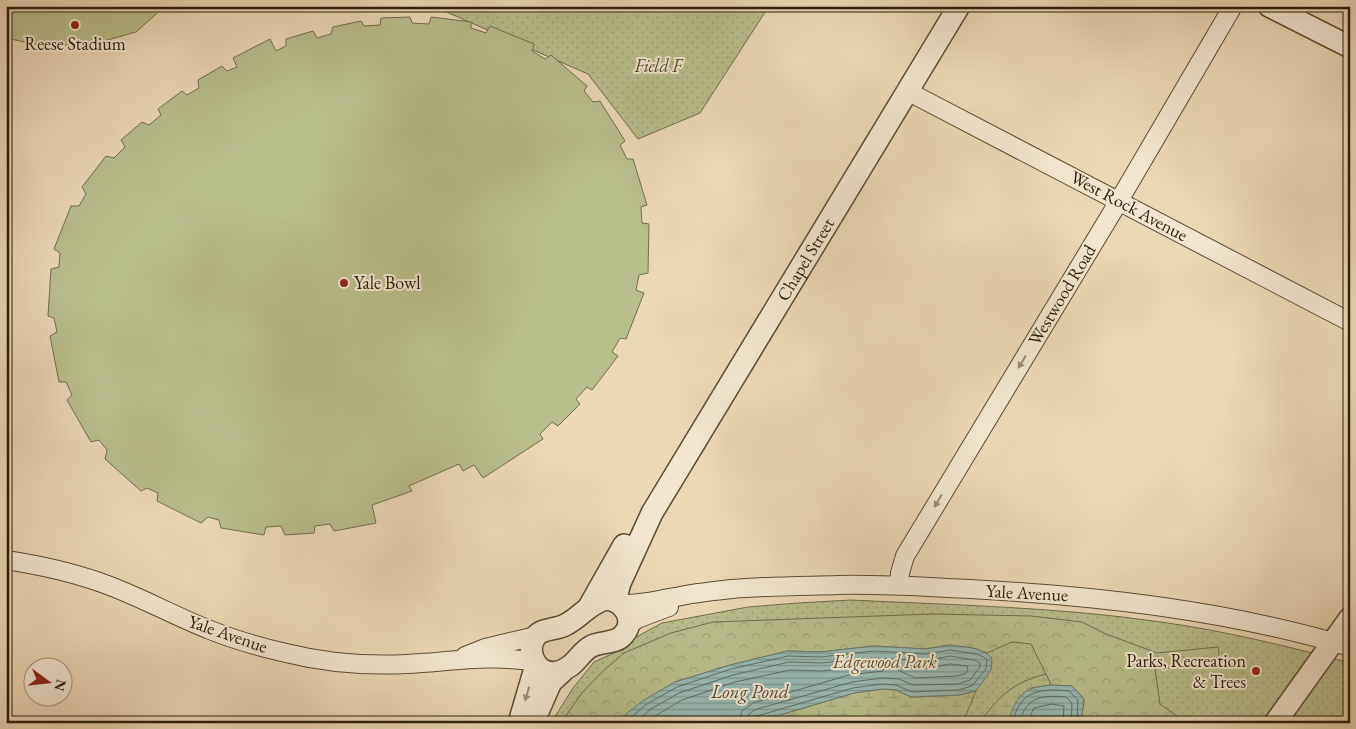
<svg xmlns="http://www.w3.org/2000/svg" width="1356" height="729" font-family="'EB Garamond',serif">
<defs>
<pattern id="green-dots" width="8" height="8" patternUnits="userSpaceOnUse" patternTransform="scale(1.25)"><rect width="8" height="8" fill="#b9be8d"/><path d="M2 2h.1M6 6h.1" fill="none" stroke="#9fa378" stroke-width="1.8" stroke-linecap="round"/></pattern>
<pattern id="forest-crowns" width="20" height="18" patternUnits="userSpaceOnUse" patternTransform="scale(1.25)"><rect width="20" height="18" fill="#b9be8d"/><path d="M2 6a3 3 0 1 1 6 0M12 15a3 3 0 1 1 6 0" fill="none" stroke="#9fa378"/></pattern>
<pattern id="wetland-marsh" width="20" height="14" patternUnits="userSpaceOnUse" patternTransform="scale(1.25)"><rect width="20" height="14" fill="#b9be8d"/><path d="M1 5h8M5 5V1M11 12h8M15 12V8" fill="none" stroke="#9fa378"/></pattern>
<pattern id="water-rules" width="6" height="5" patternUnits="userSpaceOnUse" patternTransform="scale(1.25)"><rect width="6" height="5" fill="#99b9b4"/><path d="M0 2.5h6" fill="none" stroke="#7d9691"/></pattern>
</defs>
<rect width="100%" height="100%" fill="#ebd8b7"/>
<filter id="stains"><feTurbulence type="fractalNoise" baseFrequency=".004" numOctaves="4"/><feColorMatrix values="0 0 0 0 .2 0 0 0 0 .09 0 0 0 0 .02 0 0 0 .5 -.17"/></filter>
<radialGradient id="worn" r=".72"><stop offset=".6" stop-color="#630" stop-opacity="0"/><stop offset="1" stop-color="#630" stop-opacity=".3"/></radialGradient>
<!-- green -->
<path fill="url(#green-dots)" stroke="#716e4e" d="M 442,6 L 769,6 L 700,113 L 638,139 L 588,74 L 442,10 Z
M 850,600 C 953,605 1058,607 1161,622 C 1225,631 1287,646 1350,663 L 1350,723 L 551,723 L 573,688 L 594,662 L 616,652 L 636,637 L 662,623 L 748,607 L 798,603 Z"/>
<!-- forest -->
<path fill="url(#forest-crowns)" stroke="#716e4e" d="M 932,614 L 1031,616 L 1082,622 L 1106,634 L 1157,653 L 1218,647 L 1220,663 L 1155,669 L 1160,704 L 1180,718 L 1198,723 L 1081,723 L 1084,699 L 1072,686 L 1051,685 L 1031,644 L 1012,642 L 987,653 L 977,649 L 950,645 L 925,649 L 874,646 L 820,652 L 788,651 L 730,665 L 675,682 L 626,714 L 622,723 L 561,723 L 581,694 L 603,671 L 624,653 L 671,633 L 713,622 Z"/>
<!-- wetland -->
<path fill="url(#wetland-marsh)" stroke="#716e4e" d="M 1046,674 L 1051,685 L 1032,688 L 1009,717 L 1008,723 L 979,723 C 1000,696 1011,683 1046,674 Z
M 882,689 L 896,690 L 911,697 L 959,695 L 976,691 L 966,715 L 960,723 L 753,723 L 854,693 Z"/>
<!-- pitch -->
<path fill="#b9be8d" stroke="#716e4e" d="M 6,6 L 165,6 L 136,32 L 104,41 L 58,46 L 34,44 L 6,38 Z
M 410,17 L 412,23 L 429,24 L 431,17 L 471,22 L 471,28 L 486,33 L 490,26 L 534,44 L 532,51 L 545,59 L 551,55 L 587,86 L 584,91 L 593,102 L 600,101 L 625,141 L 620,145 L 627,159 L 633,159 L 647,205 L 641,207 L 642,223 L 649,224 L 648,273 L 639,275 L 636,290 L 644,293 L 626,339 L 620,338 L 612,352 L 618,356 L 592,390 L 587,387 L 576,399 L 580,404 L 558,426 L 552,422 L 540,434 L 543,439 L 483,478 L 474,465 L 463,471 L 459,464 L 409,486 L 412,491 L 372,505 L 376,523 L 334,531 L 330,524 L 315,526 L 314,533 L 285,535 L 281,526 L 266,527 L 264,535 L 221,528 L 219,520 L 208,517 L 201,523 L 157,501 L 158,493 L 147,488 L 141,491 L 105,459 L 107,450 L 99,440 L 91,442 L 67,400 L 72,395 L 66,382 L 59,382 L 50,336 L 57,332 L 54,318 L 48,316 L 51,269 L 59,267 L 60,253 L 54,249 L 71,206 L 79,206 L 86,194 L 82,187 L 106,156 L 114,158 L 125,147 L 121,140 L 142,122 L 149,125 L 161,115 L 158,109 L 182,91 L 187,95 L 199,88 L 198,80 L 222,66 L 227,71 L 237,67 L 233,58 L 270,39 L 276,51 L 286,46 L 286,39 L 313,31 L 317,38 L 331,34 L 333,27 L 361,21 L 364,26 L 380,25 L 381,18 Z"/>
<!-- water -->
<path fill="url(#water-rules)" stroke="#6c7b72" d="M 950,645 C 964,647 982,647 992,658 L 991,670 L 976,691 L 959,695 L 911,697 L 896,690 L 882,689 L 854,693 L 753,723 L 622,723 L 626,714 L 644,700 L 675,682 L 730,665 L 788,651 L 820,652 L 874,646 L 925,649 Z
M 1051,685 L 1072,686 L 1084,699 L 1081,723 L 1008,723 C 1009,717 1011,713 1013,708 C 1023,688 1030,688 1051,685 Z"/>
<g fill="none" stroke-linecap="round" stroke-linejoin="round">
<!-- shore -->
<path stroke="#616c61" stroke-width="1" d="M 951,664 L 967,666 L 968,670 L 965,674 L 956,676 L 915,678 L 898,670 L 900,667 L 927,668 Z
M 627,723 L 630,718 L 647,704 L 677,687 L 731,669 L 788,656 L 821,657 L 874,651 L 926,654 L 950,650 L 976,654 L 984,657 L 987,660 L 986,669 L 972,686 L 958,690 L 912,692 L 896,685 L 881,684 L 853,688 L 757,716 L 754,718 L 753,723
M 634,723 L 651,709 L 679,693 L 733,675 L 789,662 L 821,663 L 874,658 L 926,661 L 950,656 L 974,660 L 980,663 L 980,667 L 970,680 L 958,684 L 913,685 L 899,679 L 882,678 L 852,682 L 754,710 L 748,715 L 746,723
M 646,723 L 655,716 L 682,700 L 735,682 L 790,670 L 822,671 L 875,665 L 885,667 L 883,671 L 849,675 L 753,703 L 742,711 L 739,723
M 1013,723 C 1018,690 1042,688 1069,691 L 1078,700 L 1077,723
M 1019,723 C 1027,696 1041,695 1066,697 L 1072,703 L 1071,723
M 1027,723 L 1034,708 L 1052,704 L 1064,706 L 1063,723"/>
<defs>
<path id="minor" d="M 907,91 L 1350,322
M 6,560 C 39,565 71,572 102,583 C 139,596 174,616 210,630 C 235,640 260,647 286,653 C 326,663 366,666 407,664 C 449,662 493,654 535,662
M 899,586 L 900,573 L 905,556 L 1110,216 L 1233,6
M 620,604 C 639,605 657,600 676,597 C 694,593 714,591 732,589 C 767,586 803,586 838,585 C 882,584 926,587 970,589 C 1098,596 1226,610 1350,647
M 628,626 L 637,619 L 669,607
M 465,656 L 485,648 L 536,636"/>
<g id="tertiary">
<path d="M 1269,6 L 1350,47"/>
<path d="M 606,599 C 622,600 637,619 624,634 C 617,644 602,641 592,646 C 583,650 578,660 570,666 C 541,687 522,652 536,636 C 543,628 556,630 565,625 C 580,618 589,603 606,599 Z"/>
<path id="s1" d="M 615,601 L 620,583 L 652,513 L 959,6"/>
<path d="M 590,605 L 624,545"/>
<path d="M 519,723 L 536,665"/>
<path d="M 533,723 L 551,682 L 562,672"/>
<path d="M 1275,723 L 1350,618"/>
</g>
</defs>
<!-- minor casing -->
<use href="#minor" stroke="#5a4c38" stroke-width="20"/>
<!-- tertiary casing -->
<use href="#tertiary" stroke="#5a4c38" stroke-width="24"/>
<!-- minor -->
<use href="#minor" stroke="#f2e6d0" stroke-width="18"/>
<!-- tertiary -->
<use href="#tertiary" stroke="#f2e6d0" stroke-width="21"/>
</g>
<!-- one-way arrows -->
<defs><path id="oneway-solid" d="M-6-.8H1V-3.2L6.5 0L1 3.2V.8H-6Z" transform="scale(1.25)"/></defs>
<g fill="#988c79">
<use href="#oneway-solid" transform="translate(1022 362) rotate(121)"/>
<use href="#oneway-solid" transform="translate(938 501) rotate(121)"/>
<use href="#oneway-solid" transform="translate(527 694) rotate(106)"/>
</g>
<!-- markers -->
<g fill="#8f2418" stroke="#f2e6d0" stroke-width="2">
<circle cx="75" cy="25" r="5"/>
<circle cx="344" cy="283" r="5"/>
<circle cx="1256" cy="671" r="5"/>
</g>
<g text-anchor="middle" stroke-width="4" stroke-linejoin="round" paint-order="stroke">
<!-- poi labels -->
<g font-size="18" fill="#291e0e" stroke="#f2e6d0">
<text x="75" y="50">Reese Stadium</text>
<text x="354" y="289" text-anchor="start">Yale Bowl</text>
<text x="1246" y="667" text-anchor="end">Parks, Recreation<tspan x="1246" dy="21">&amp; Trees</tspan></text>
</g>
<!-- park labels -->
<g font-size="18" font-style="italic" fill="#544e34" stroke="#f2e6d0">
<text x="658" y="72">Field F</text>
<text x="885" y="668">Edgewood Park</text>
</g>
<!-- street labels -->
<g font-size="18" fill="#291e0e" stroke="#f2e6d0">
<text transform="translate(1129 206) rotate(28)" y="6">West Rock Avenue</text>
<text dy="6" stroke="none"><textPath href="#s1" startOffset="392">Chapel Street</textPath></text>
<text transform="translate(1062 295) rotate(-59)" y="6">Westwood Road</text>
<text transform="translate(1027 593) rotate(3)" y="6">Yale Avenue</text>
<text transform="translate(228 634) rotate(19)" y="6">Yale Avenue</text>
</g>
<!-- water labels -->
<g font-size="19" font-style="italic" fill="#4b4c40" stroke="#f2e6d0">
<text x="750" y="698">Long Pond</text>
</g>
</g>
<!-- margin -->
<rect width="1356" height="729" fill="none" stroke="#ebd8b7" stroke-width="25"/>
<rect x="8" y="8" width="1341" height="714" fill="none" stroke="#291e0e" stroke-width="2.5"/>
<rect x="12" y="12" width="1331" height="704" fill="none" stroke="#291e0e"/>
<!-- north arrow -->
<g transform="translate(48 682) rotate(105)"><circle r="24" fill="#f2e6d0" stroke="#a29682"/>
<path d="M0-4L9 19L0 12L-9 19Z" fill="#8f2418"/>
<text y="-8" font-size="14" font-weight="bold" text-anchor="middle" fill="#291e0e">N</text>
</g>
<rect width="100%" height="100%" filter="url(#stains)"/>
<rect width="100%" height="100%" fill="url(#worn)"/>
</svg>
